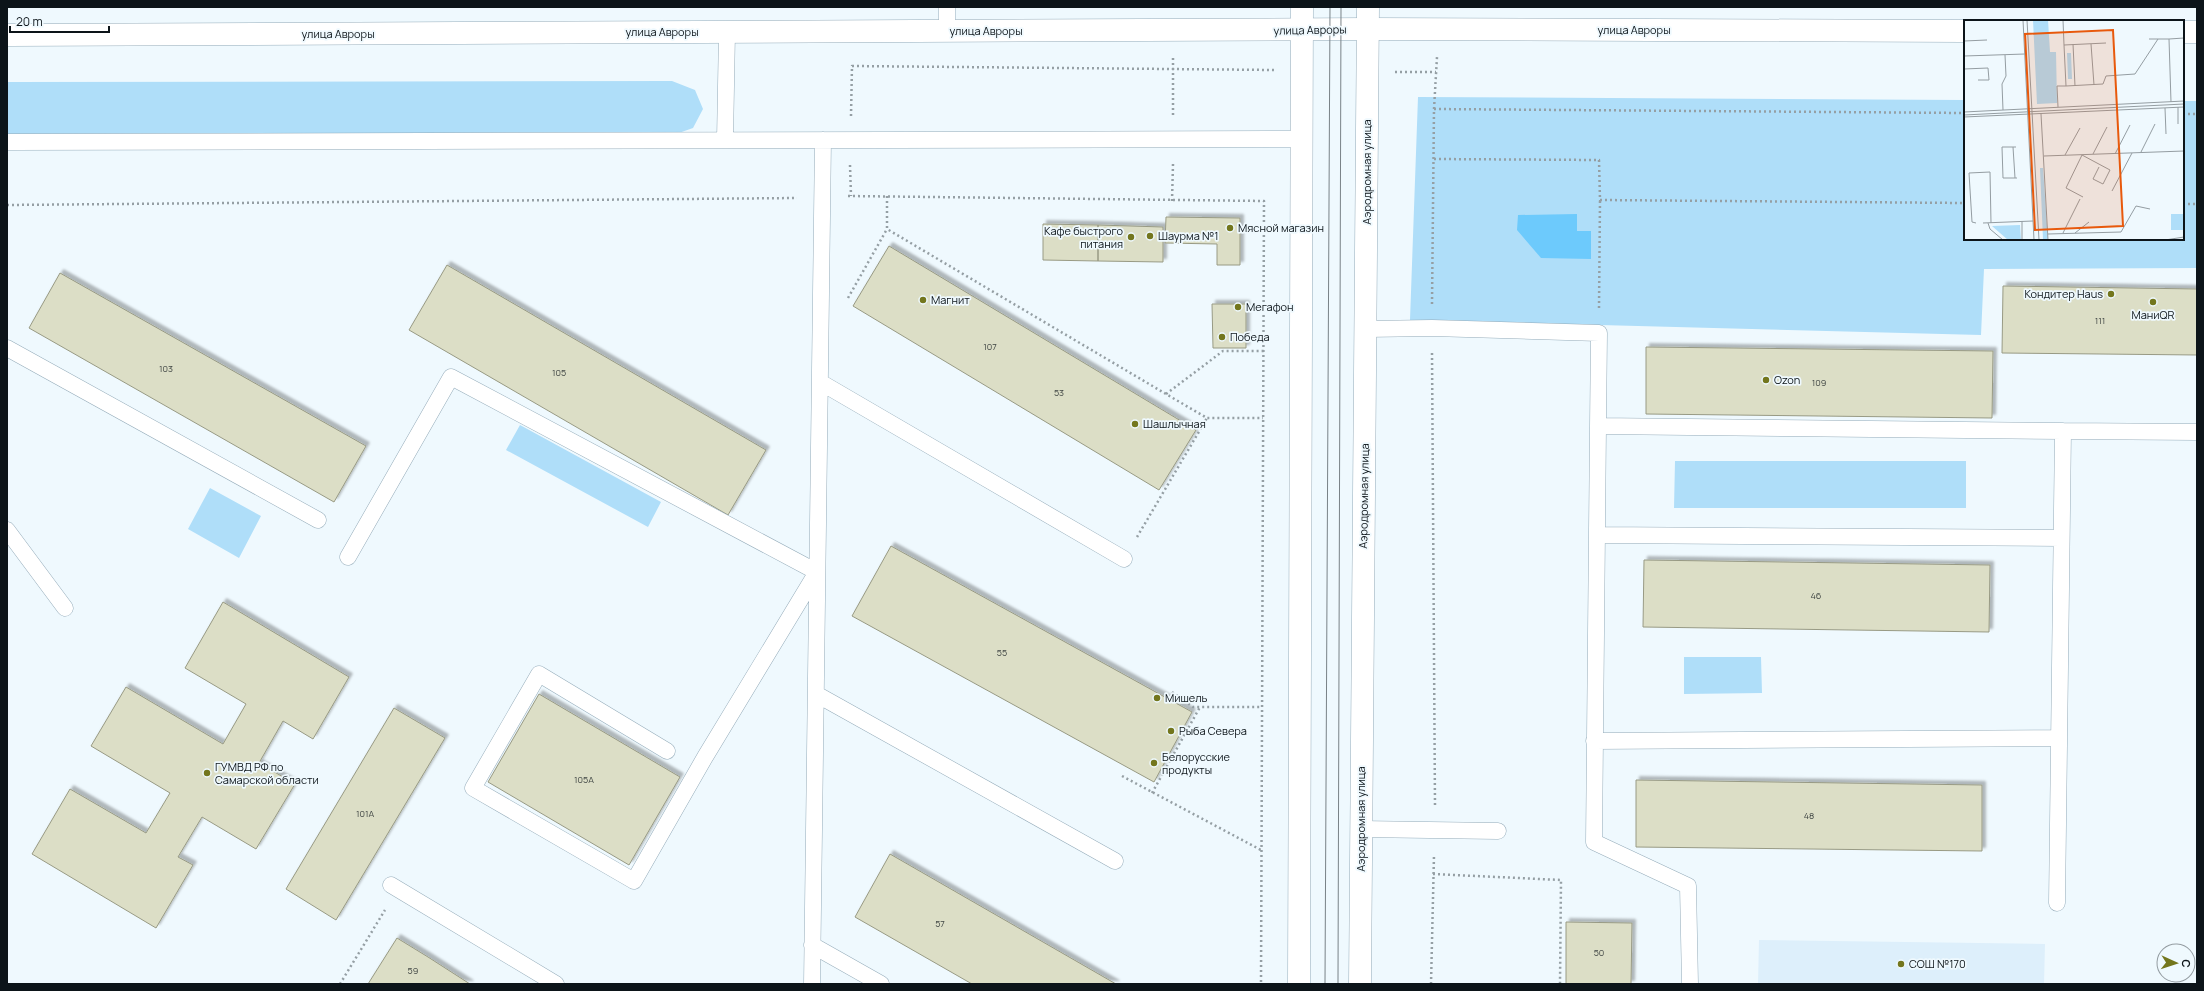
<svg xmlns="http://www.w3.org/2000/svg" width="2204" height="991" font-family="Manrope,sans-serif">
<defs>
<filter id="shadow"><feDropShadow dx="3.5" dy="-3.5" stdDeviation="1" flood-color="#0004"/></filter>
</defs>
<rect width="100%" height="100%" fill="#eff9fe"/>
<!-- built -->
<path fill="#ddeffb" d="M 1759,940 L 2045,944 L 2044,984 L 1758,984 Z"/>
<!-- green -->
<path fill="#afdef9" d="M 672,81 L 695,90 L 703,109 L 693,128 L 673,135 L 7,142 L 7,82 Z
M 1418,97 L 1965,100 L 1965,239 L 2183,239 L 2183,101 L 2197,101 L 2197,268 L 1984,269 L 1981,335 L 1410,320 Z
M 520,425 L 661,502 L 648,527 L 506,450 Z
M 1675,461 L 1966,461 L 1966,508 L 1674,508 Z
M 210,488 L 261,516 L 239,558 L 188,529 Z
M 1684,657 L 1761,657 L 1762,693 L 1684,694 Z"/>
<!-- water -->
<path fill="#6dcafc" d="M 1577,214 L 1577,231 L 1591,231 L 1591,259 L 1541,258 L 1517,230 L 1518,215 Z"/>
<!-- building -->
<path fill="#dcdec6" stroke="#989a84" filter="url(#shadow)" d="M 1166,217 L 1240,218 L 1240,265 L 1217,265 L 1217,244 L 1165,243 Z
M 1043,224 L 1098,225 L 1098,261 L 1043,260 Z
M 1098,225 L 1163,227 L 1163,262 L 1098,261 Z
M 889,246 L 1196,430 L 1159,490 L 853,306 Z
M 447,265 L 766,450 L 728,515 L 409,330 Z
M 60,273 L 366,446 L 334,502 L 29,328 Z
M 2003,286 L 2197,289 L 2197,355 L 2002,353 Z
M 1212,304 L 1246,304 L 1246,348 L 1213,348 Z
M 1646,347 L 1993,351 L 1992,418 L 1646,414 Z
M 891,546 L 1192,712 L 1154,782 L 852,616 Z
M 1644,560 L 1990,565 L 1989,632 L 1643,627 Z
M 223,602 L 349,677 L 313,739 L 283,721 L 259,763 L 295,784 L 256,849 L 202,817 L 178,857 L 193,865 L 156,928 L 32,854 L 70,789 L 146,833 L 170,793 L 91,746 L 126,687 L 223,744 L 246,704 L 185,668 Z
M 539,694 L 680,777 L 629,865 L 488,782 Z
M 394,708 L 445,738 L 336,920 L 286,889 Z
M 1636,780 L 1982,785 L 1982,851 L 1636,847 Z
M 890,854 L 1116,984 L 972,984 L 855,917 Z
M 1566,922 L 1632,923 L 1631,984 L 1566,984 Z
M 397,938 L 428,957 L 470,984 L 368,984 Z"/>
<g fill="none" stroke-linecap="round" stroke-linejoin="round">
<defs>
<path id="lane" d="M 947,31 L 947,7
M 725,140 L 727,32
M 7,142 L 1303,139
M 1366,329 L 1432,328 L 1599,333 L 1598,426 L 2063,431
M 7,348 L 318,520
M 820,382 L 1124,559
M 1598,426 L 1594,842 L 1688,886 L 1690,984
M 7,530 L 65,608
M 1597,535 L 2061,538
M 348,557 L 451,377 L 817,572 L 705,757 L 634,881 L 473,788 L 539,674 L 667,751
M 816,694 L 1115,861
M 1594,741 L 2058,738
M 1360,829 L 1498,831
M 391,885 L 556,984
M 2057,903 L 2063,431 L 2197,432
M 812,945 L 881,984
M 812,984 L 823,140"/>
<path id="secondary" d="M 1299,984 L 1302,7
M 1360,984 L 1368,7"/>
<path id="primary" d="M 2183,32 L 2197,32
M 7,35 L 1368,29 L 1965,31"/>
</defs>
<!-- lane casing -->
<use href="#lane" stroke="#95acba" stroke-width="17"/>
<!-- secondary casing -->
<use href="#secondary" stroke="#95acba" stroke-width="23"/>
<!-- primary casing -->
<use href="#primary" stroke="#95acba" stroke-width="23"/>
<!-- path -->
<path stroke="#959fa4" stroke-width="2.5" stroke-dasharray="2 3" stroke-linecap="butt" d="M 1395,72 L 1436,72
M 1434,109 L 1965,113
M 2183,114 L 2197,114
M 1173,115 L 1173,58
M 851,116 L 852,66 L 1274,70
M 1434,159 L 1599,160 L 1600,200 L 1965,203
M 850,165 L 851,196
M 848,196 L 1264,201 L 1261,984
M 887,196 L 887,229 L 1166,394 L 1207,418 L 1263,418
M 1172,201 L 1173,164
M 2183,204 L 2197,204
M 7,205 L 797,198
M 848,298 L 887,229
M 1432,304 L 1434,109 L 1437,57
M 1599,308 L 1600,200
M 1432,353 L 1435,806
M 1166,394 L 1223,351 L 1264,351
M 1137,537 L 1207,418
M 1172,692 L 1193,707 L 1262,707
M 1122,776 L 1261,850
M 1152,793 L 1200,707
M 1433,874 L 1561,880 L 1560,984
M 340,984 L 385,910
M 1431,984 L 1434,855"/>
<!-- lane -->
<use href="#lane" stroke="#fff" stroke-width="16"/>
<!-- secondary -->
<use href="#secondary" stroke="#fff" stroke-width="22"/>
<!-- primary -->
<use href="#primary" stroke="#fff" stroke-width="22"/>
<!-- tram -->
<path stroke="#798287" stroke-width="1" d="M 1325,984 L 1330,7
M 1338,984 L 1341,7"/>
</g>
<!-- markers -->
<g fill="#73761d" stroke="#eff9fe" stroke-width="1.5">
<circle cx="1230" cy="228" r="4"/>
<circle cx="1150" cy="236" r="4"/>
<circle cx="1131" cy="237" r="4"/>
<circle cx="2111" cy="294" r="4"/>
<circle cx="923" cy="300" r="4"/>
<circle cx="2153" cy="302" r="4"/>
<circle cx="1238" cy="307" r="4"/>
<circle cx="1222" cy="337" r="4"/>
<circle cx="1766" cy="380" r="4"/>
<circle cx="1135" cy="424" r="4"/>
<circle cx="1157" cy="698" r="4"/>
<circle cx="1171" cy="731" r="4"/>
<circle cx="1154" cy="763" r="4"/>
<circle cx="207" cy="773" r="4"/>
<circle cx="1901" cy="964" r="4"/>
</g>
<g text-anchor="middle" stroke-width="3.5" stroke-linejoin="round" paint-order="stroke">
<!-- number labels -->
<g font-size="9" fill="#404644">
<text x="2100" y="324">111</text>
<text x="990" y="350">107</text>
<text x="166" y="372">103</text>
<text x="559" y="376">105</text>
<text x="1819" y="386">109</text>
<text x="1059" y="396">53</text>
<text x="1816" y="599">46</text>
<text x="1002" y="656">55</text>
<text x="584" y="783">105А</text>
<text x="365" y="817">101А</text>
<text x="1809" y="819">48</text>
<text x="940" y="927">57</text>
<text x="1599" y="956">50</text>
<text x="413" y="974">59</text>
</g>
<!-- street labels -->
<g font-size="11" fill="#0c1419" stroke="#eff9fe">
<text transform="translate(1310 30) rotate(-1)" y="4">улица Авроры</text>
<text x="1634" y="34">улица Авроры</text>
<text x="986" y="35">улица Авроры</text>
<text x="662" y="36">улица Авроры</text>
<text x="338" y="38">улица Авроры</text>
<text transform="translate(1367 172) rotate(-90)" y="4">Аэродромная улица</text>
<text transform="translate(1364 496) rotate(-89)" y="4">Аэродромная улица</text>
<text transform="translate(1361 819) rotate(-90)" y="4">Аэродромная улица</text>
</g>
<!-- poi labels -->
<g font-size="11" fill="#0c1419" stroke="#eff9fe" text-anchor="start">
<text x="1238" y="232">Мясной магазин</text>
<text x="1123" y="235" text-anchor="end">Кафе быстрого<tspan x="1123" dy="13">питания</tspan></text>
<text x="1158" y="240">Шаурма №1</text>
<text x="2103" y="298" text-anchor="end">Кондитер Haus</text>
<text x="931" y="304">Магнит</text>
<text x="1246" y="311">Мегафон</text>
<text x="2153" y="319" text-anchor="middle">МаниQR</text>
<text x="1230" y="341">Победа</text>
<text x="1774" y="384">Ozon</text>
<text x="1143" y="428">Шашлычная</text>
<text x="1165" y="702">Мишель</text>
<text x="1179" y="735">Рыба Севера</text>
<text x="1162" y="761">Белорусские<tspan x="1162" dy="13">продукты</tspan></text>
<text x="215" y="771">ГУМВД РФ по<tspan x="215" dy="13">Самарской области</tspan></text>
<text x="1909" y="968">СОШ №170</text>
</g>
</g>
<!-- overview -->
<g transform="translate(1964 20)">
<rect width="220" height="220" fill="#eff9fe"/>
<path d="M 69,0 L 84,0 L 86,32 L 92,32 L 93,83 L 73,84 ZM 103,33 L 107,33 L 108,59 L 104,59 ZM 76,148 L 79,148 L 84,220 L 79,220 ZM 207,194 L 220,194 L 220,210 L 207,210 ZM 56,205 L 57,220 L 44,220 L 28,206 Z" fill="#afdef9"/>
<path fill="none" stroke="#949da2" stroke-width="1" d="M 59,0 L 70,220M 63,0 L 75,220M 99,0 L 100,25 L 142,23M 185,19 L 205,19M 0,21 L 23,20M 109,24 L 111,66M 127,24 L 130,65M 0,36 L 61,34M 0,49 L 24,48 L 25,60 L 14,60M 102,66 L 139,64 L 142,56 L 171,54 L 194,19M 207,82 L 205,19 L 220,18M 94,87 L 93,66 L 102,66 L 100,25M 214,87 L 214,104M 201,88 L 202,114M 39,90 L 38,64 L 42,56 L 41,35M 0,92 L 220,81M 77,94 L 84,220M 0,95 L 220,84M 0,97 L 220,87M 49,127 L 51,158M 52,127 L 38,127 L 39,158 L 53,158M 177,132 L 191,104M 129,134 L 143,107M 151,134 L 166,105M 101,135 L 116,108M 80,136 L 220,131M 148,171 L 168,133M 119,177 L 102,168 L 118,135 L 146,150 L 139,164 L 129,159 L 135,147M 58,201 L 58,220M 12,203 L 8,202 L 5,153 L 26,152 L 27,203M 19,203 L 69,201M 24,203 L 26,209 L 39,220M 99,213 L 116,179M 111,213 L 125,202M 84,214 L 157,212 L 172,186 L 186,189M 201,220 L 220,217"/>
<path fill="#e8590c" fill-opacity="0.15" stroke="#e8590c" stroke-width="2" d="M 149,10 L 159,206 L 71,210 L 61,14 Z"/>
<rect width="220" height="220" fill="none" stroke="#0c1419" stroke-width="2"/>
</g>
<!-- border -->
<rect width="2204" height="991" fill="none" stroke="#0c1419" stroke-width="16"/>
<!-- north arrow -->
<g transform="translate(2176 963) rotate(93)"><circle r="19" fill="#eff9fe" stroke="#949da2"/>
<path d="M0-3L7 15L0 10L-7 15Z" fill="#73761d"/>
<text y="-6" font-size="11" font-weight="bold" text-anchor="middle" fill="#0c1419">С</text>
</g>
<!-- scale -->
<path d="M10 26v6h99v-6" fill="none" stroke="#0c1419" stroke-width="2"/>
<text x="16" y="26" font-size="12" fill="#0c1419" stroke="#eff9fe" stroke-width="3" paint-order="stroke">20 m</text>
</svg>
